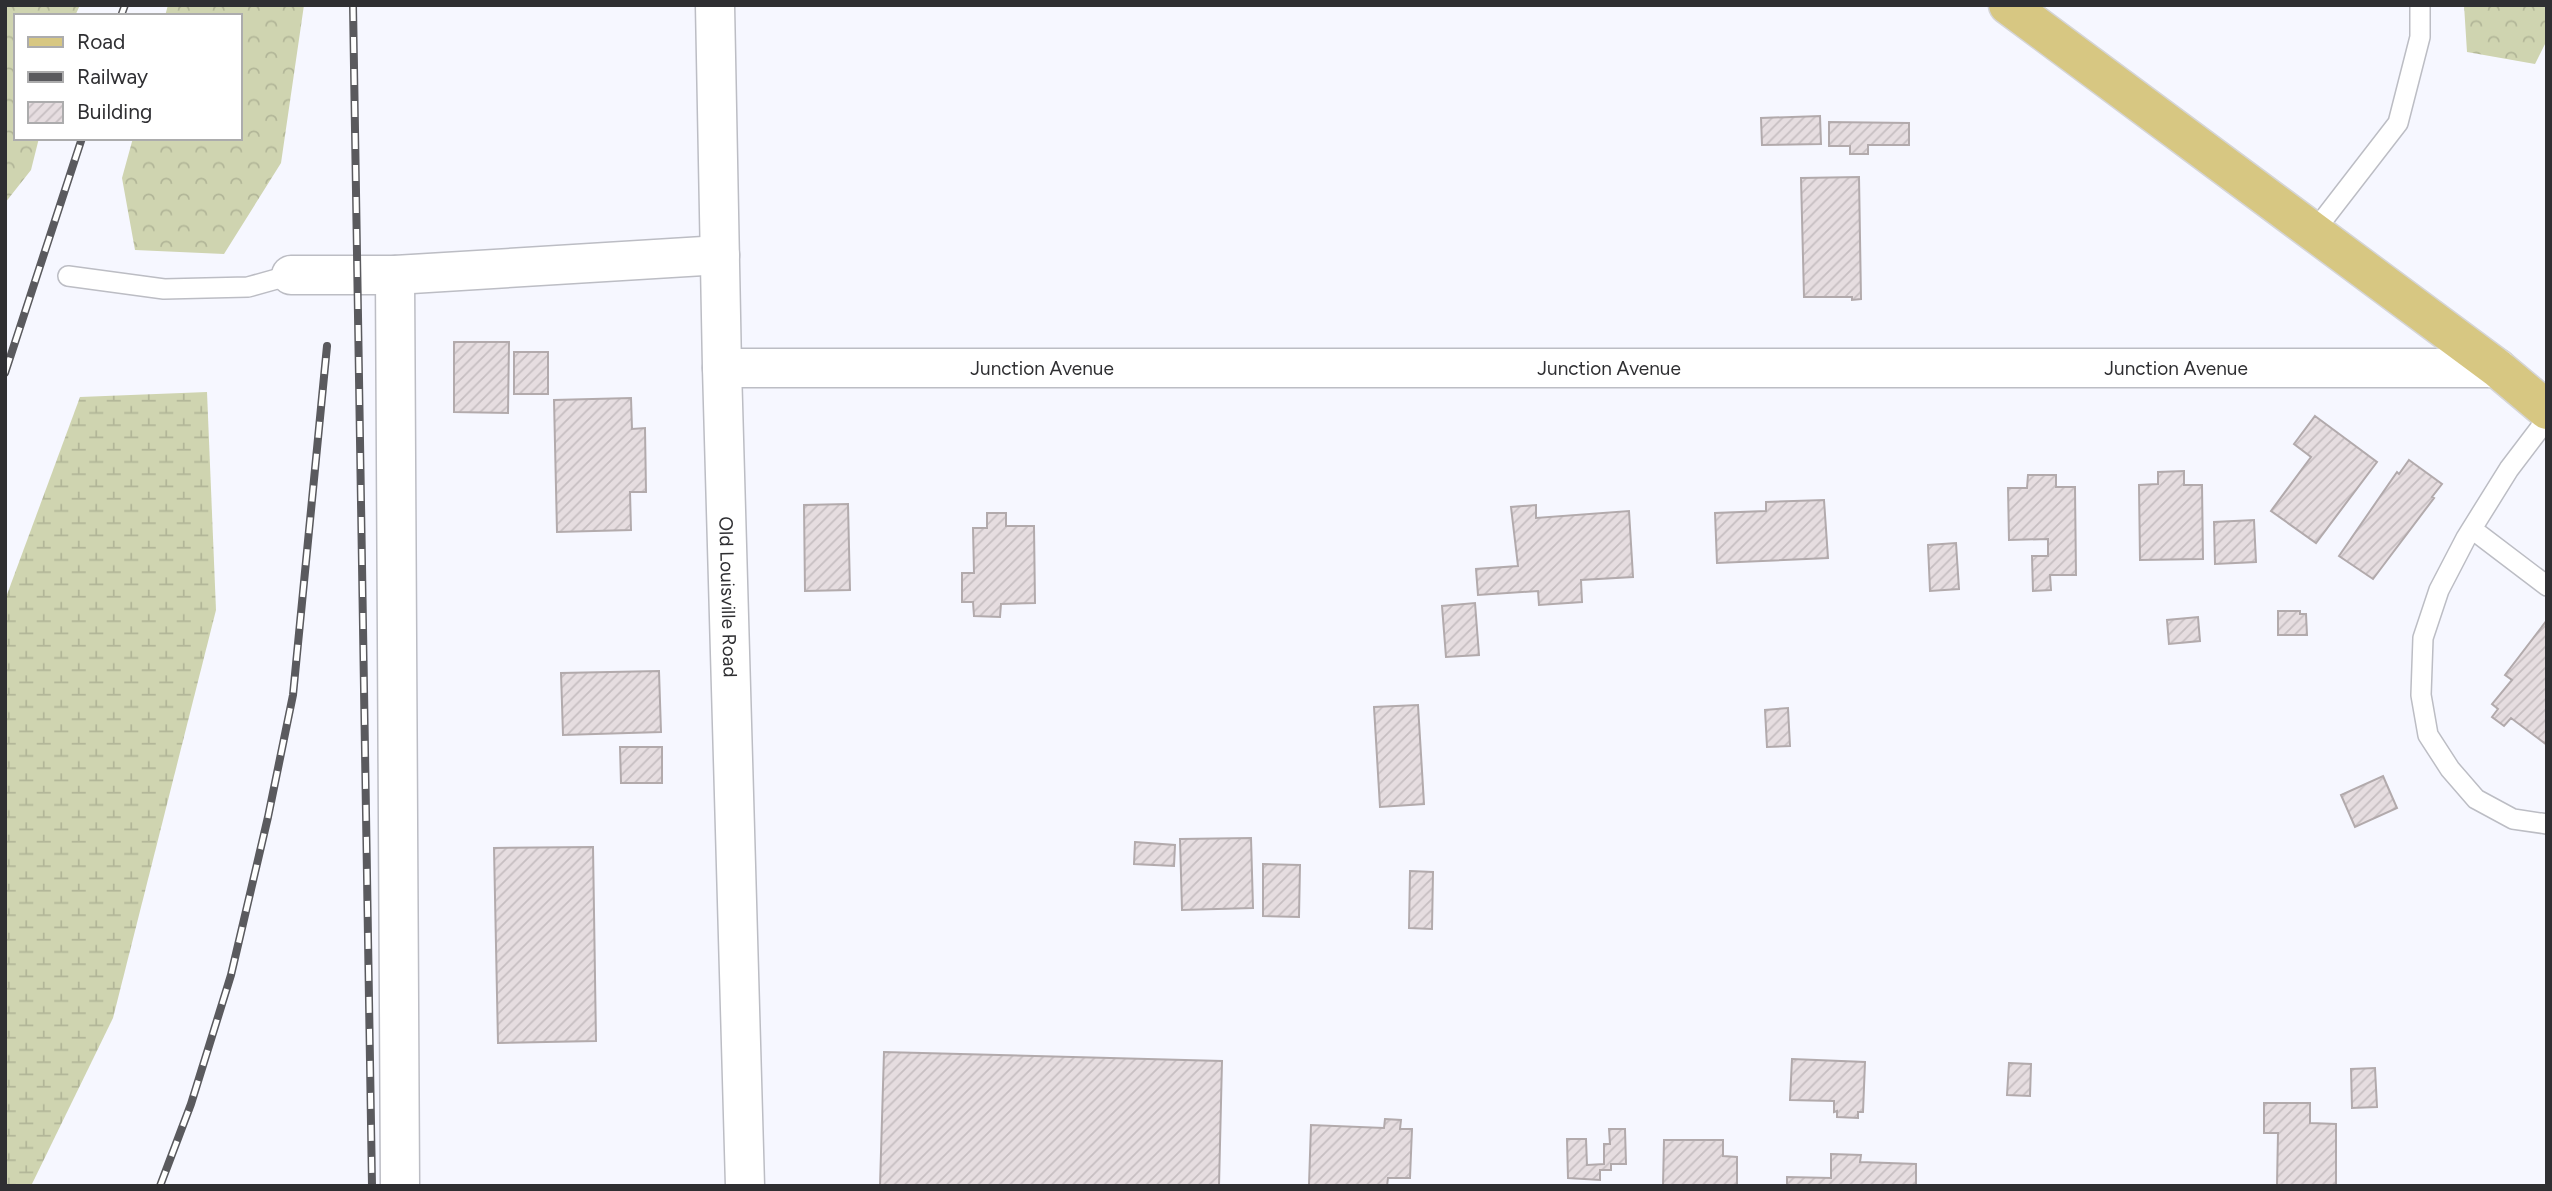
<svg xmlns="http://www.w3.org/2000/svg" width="2552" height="1191" font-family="Figtree,sans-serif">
<defs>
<pattern id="forest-crowns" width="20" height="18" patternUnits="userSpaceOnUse" patternTransform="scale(1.75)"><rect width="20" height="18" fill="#cfd4b0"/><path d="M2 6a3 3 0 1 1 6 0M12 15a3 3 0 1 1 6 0" fill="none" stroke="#b2b698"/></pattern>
<pattern id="wetland-marsh" width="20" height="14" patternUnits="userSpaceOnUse" patternTransform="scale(1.75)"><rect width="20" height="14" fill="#cfd4b0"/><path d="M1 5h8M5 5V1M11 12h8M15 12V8" fill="none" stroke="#b2b698"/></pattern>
<pattern id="building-hatch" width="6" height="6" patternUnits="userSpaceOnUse" patternTransform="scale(1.75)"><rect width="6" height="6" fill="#e6dde0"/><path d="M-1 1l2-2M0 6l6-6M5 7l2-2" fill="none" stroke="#c6bec1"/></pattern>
</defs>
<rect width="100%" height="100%" fill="#f6f7ff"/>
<!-- forest -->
<path fill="url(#forest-crowns)" d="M 5,5 L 80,5 L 75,16 L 16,16 L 16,138 L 39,138 L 31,170 L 5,203 Z
M 168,5 L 304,5 L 281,163 L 224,254 L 135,250 L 122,178 L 133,138 L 240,138 L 240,16 L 165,16 Z
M 2464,5 L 2547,5 L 2547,40 L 2535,64 L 2467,52 Z"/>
<!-- wetland -->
<path fill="url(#wetland-marsh)" d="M 207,392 L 216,610 L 113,1018 L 31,1186 L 5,1186 L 5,600 L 80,397 Z"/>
<!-- building -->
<path fill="url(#building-hatch)" stroke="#b2aaac" stroke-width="2" d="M 1820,116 L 1821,144 L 1762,145 L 1761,118 Z
M 1829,122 L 1909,123 L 1909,145 L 1868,145 L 1868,154 L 1850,154 L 1850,146 L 1829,146 Z
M 1859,177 L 1861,299 L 1852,300 L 1852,297 L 1804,297 L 1801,178 Z
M 454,342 L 509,342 L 508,413 L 454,412 Z
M 514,352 L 548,352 L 548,394 L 514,394 Z
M 631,398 L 632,429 L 645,428 L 646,492 L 630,492 L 631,530 L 557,532 L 554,400 Z
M 2315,416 L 2377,462 L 2316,543 L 2271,511 L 2311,457 L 2294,444 Z
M 2409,460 L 2442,484 L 2432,497 L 2434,498 L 2373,579 L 2339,556 L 2397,472 L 2399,474 Z
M 2184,471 L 2184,485 L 2202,485 L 2203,559 L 2140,560 L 2139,485 L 2158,484 L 2158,472 Z
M 2028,475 L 2056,475 L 2056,487 L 2075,487 L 2076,575 L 2050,575 L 2051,590 L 2033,591 L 2032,556 L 2048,556 L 2048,539 L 2009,540 L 2008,488 L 2027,488 Z
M 1824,500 L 1828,558 L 1717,563 L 1715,513 L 1766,511 L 1766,502 Z
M 848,504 L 850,590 L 805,591 L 804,505 Z
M 1536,505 L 1536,518 L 1629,511 L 1633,577 L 1581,580 L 1582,602 L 1539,605 L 1538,591 L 1478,595 L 1476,569 L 1518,566 L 1511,507 Z
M 987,513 L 1006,513 L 1006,526 L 1034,526 L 1035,603 L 1001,604 L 1000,617 L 974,616 L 973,602 L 962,602 L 962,573 L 974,573 L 973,528 L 987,528 Z
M 2254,520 L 2256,562 L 2215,564 L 2214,522 Z
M 1956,543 L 1959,589 L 1930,591 L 1928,545 Z
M 1475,603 L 1479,655 L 1446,657 L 1442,606 Z
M 2278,611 L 2300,611 L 2300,614 L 2306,614 L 2307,635 L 2278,635 Z
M 2198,617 L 2200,641 L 2169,644 L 2167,620 Z
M 2547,620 L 2547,745 L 2511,718 L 2504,726 L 2492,717 L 2498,709 L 2492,704 L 2512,680 L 2505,675 Z
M 659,671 L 661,732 L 563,735 L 561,673 Z
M 1418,705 L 1424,804 L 1380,807 L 1374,707 Z
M 1788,708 L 1790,746 L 1767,747 L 1765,710 Z
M 620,747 L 662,747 L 662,783 L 621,783 Z
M 2383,776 L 2397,808 L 2355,827 L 2341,795 Z
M 1251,838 L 1253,908 L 1182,910 L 1180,839 Z
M 1135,842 L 1175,845 L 1174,866 L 1134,864 Z
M 593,847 L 596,1041 L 498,1043 L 494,848 Z
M 1263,864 L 1300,865 L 1299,917 L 1263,916 Z
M 1410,871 L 1433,872 L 1432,929 L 1409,928 Z
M 884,1052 L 1222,1061 L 1219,1186 L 880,1186 Z
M 1792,1059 L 1865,1062 L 1863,1112 L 1858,1112 L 1858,1118 L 1837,1117 L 1837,1111 L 1834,1112 L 1834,1101 L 1790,1100 Z
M 2009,1063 L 2031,1064 L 2030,1096 L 2007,1095 Z
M 2375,1068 L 2377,1107 L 2352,1108 L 2351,1069 Z
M 2264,1103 L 2310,1103 L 2310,1123 L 2336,1124 L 2336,1186 L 2277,1186 L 2278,1133 L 2264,1133 Z
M 1385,1119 L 1401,1120 L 1400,1129 L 1412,1129 L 1410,1178 L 1388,1178 L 1387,1186 L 1309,1185 L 1311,1125 L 1384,1128 Z
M 1609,1129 L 1625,1129 L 1626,1164 L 1611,1164 L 1611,1170 L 1600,1170 L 1600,1180 L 1568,1178 L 1567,1139 L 1586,1139 L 1587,1165 L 1604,1164 L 1604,1144 L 1610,1144 Z
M 1664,1140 L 1723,1140 L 1723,1156 L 1737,1157 L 1737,1186 L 1663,1186 Z
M 1831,1154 L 1861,1155 L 1860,1162 L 1916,1164 L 1916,1186 L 1787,1186 L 1787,1177 L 1831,1178 Z"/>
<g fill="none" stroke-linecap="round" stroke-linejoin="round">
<defs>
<path id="service" d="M 2313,233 L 2398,123 L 2420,37 L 2420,5
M 68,276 L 164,289 L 248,287 L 291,275
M 2547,419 L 2509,469 L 2466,538 L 2439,590 L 2423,638 L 2421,695 L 2428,735 L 2450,769 L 2476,799 L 2513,819 L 2547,824
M 2472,529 L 2547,586"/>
<g id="minor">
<path id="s1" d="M 715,5 L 722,368 L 745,1186"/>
<path d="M 291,275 L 395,275 L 720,255"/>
<path d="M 395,275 L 400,1186"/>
<path id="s2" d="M 722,368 L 2497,368"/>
</g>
<path id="primary" d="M 2008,5 L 2497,368 L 2547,410"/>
</defs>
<!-- service casing -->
<use href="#service" stroke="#bcbdc4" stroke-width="22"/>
<!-- minor casing -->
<use href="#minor" stroke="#bcbdc4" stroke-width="41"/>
<!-- primary casing -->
<use href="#primary" stroke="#d5d5d6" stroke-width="41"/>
<!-- service -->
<use href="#service" stroke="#fff" stroke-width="19"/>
<!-- minor -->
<use href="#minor" stroke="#fff" stroke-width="38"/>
<!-- primary -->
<use href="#primary" stroke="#d7c782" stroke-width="38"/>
<defs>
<path id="rail" d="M 353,5 L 372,1186
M 121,16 L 125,5
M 5,373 L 82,138
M 160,1186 L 191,1104 L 231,975 L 268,817 L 293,695 L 327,346"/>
</defs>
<!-- rail casing -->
<use href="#rail" stroke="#5a5a5e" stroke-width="8"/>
<!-- rail -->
<use href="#rail" stroke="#fff" stroke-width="5" stroke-dasharray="16" stroke-linecap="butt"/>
</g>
<g text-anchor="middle" stroke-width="7" stroke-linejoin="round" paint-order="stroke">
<!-- street labels -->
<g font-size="19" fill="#2f2f32" stroke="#fff">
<text dy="7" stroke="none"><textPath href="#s2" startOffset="320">Junction Avenue</textPath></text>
<text dy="7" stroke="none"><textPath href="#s2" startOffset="887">Junction Avenue</textPath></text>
<text dy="7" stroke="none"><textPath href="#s2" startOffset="1454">Junction Avenue</textPath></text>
<text dy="7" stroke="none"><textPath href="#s1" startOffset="592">Old Louisville Road</textPath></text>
</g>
</g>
<!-- border -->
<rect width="2552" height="1191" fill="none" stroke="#2f2f32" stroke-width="14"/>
<!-- legend -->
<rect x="14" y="14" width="228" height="126" fill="#ffffff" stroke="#acacad" stroke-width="2"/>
<rect x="28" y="37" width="35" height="10" fill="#d7c782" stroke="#acacad" stroke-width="2"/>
<text x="77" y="49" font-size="21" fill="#2f2f32">Road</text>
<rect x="28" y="72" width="35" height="10" fill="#5a5a5e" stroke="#acacad" stroke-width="2"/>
<text x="77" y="84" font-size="21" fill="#2f2f32">Railway</text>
<rect x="28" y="102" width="35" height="21" fill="url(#building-hatch)" stroke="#acacad" stroke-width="2"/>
<text x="77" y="119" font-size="21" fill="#2f2f32">Building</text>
</svg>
